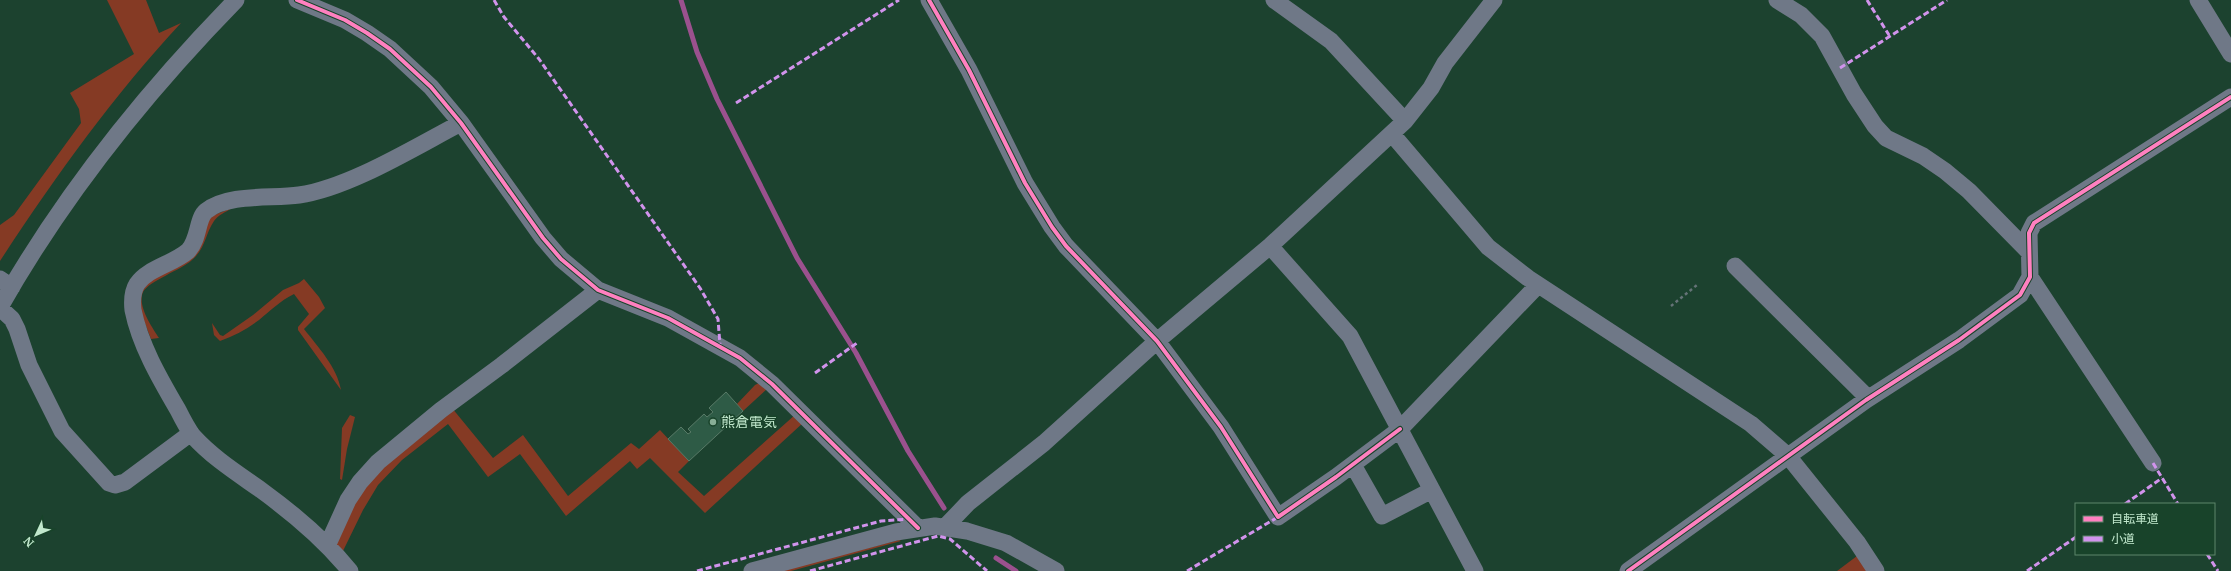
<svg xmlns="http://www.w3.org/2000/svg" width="2231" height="571" font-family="Merriweather,'Noto Sans JP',serif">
<rect width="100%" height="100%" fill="#1c422f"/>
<!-- green -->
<path fill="#853a24" d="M 107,0 L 146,0 L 159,33 L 181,23 C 113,96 55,177 0,261 L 0,225 L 14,215 L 81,123 L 79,109 L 70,93 L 134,54 Z
M 232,208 C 226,212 218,215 214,221 C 205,234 206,248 192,260 C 181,270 149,281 143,292 C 137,306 152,327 159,338 L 151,339 L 140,311 L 139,295 L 151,279 L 209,217 Z
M 304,279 L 319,297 L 325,308 L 304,329 C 318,347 337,367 341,390 L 298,330 L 298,327 L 309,314 L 294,294 C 280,301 271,310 259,320 C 247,329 234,336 220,341 L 214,335 L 212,323 L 220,335 L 223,336 L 253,315 L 283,290 L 299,283 Z
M 759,383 L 767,389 L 743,411 L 737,404 L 755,385 Z
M 452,408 L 493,458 L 523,435 L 568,496 L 631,443 L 639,449 L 660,430 L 689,461 L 678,472 L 704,496 L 796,414 L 804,422 L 705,513 L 650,458 L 637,469 L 630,461 L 566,516 L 520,454 L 488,477 L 448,424 L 402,460 L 378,485 L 363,510 L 342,553 L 334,543 L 365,483 Z
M 350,415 L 355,417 L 347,449 L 342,480 L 340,479 L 342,428 Z
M 899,540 L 901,541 L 791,571 L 778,571 Z
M 1857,556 L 1871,571 L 1837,571 Z"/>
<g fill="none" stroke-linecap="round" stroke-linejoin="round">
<!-- stream -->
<path stroke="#9b518e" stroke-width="5" d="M 681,0 L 697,52 L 717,99 L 797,258 L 856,353 L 908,451 L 944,508
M 996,558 L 1016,571"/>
</g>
<!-- building -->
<path fill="#2e5b46" stroke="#587a67" d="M 726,392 L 743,411 L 689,461 L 668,439 L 681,427 L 688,434 L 691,432 L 688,429 L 704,414 L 707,417 L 713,412 L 709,408 Z"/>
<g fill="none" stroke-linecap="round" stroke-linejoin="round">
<!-- path -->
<path stroke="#657377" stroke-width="2.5" stroke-dasharray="3 3" stroke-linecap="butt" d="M 1671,306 L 1697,285"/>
<!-- minor -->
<path stroke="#6f7887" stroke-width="17" d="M 297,0 L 345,20 L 367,33 L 390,49 L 431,87 L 461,123 L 543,238 L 561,259 L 598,290 L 668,318 L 740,358 L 772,384 L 918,528
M 929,0 L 969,70 L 1025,183 L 1052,227 L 1066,246 L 1157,341 L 1221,427 L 1278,517 L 1336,477 L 1400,429 L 1538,285
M 1274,0 L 1331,41 L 1405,121
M 1777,0 L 1801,15 L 1822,36 L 1854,94 L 1875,126 L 1886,138 L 1923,156 L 1945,171 L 1969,191 L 2029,252
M 2198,0 L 2231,54
M 1392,134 L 1488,247 L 1528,278 L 1751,424 L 1788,456 L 1857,542 L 1876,571
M 1270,246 L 1350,336 L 1475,571
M 1735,266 L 1868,398
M 2030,277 L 2153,463
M 0,279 L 12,287
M 0,307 C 64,194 146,92 236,0
M 0,308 L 12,319 L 17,329 L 29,365 L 62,431 L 109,483 L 115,485 L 125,482 L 191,433
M 1353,465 L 1382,516 L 1432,490
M 945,527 L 968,503 L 1044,443 L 1157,341 L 1270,246 L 1405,121 L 1431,88 L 1445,63 L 1494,0
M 328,544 L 348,500 L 360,482 L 378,462 L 441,410 L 502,365 L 598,290
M 350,571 C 324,539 294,514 261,490 C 237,473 213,458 193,436 C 187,428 182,418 178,410 C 160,379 140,345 133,310 C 132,301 132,292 137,284 C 148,268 173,264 188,251 C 199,240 197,218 206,211 C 229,193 272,199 299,195 C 349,188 415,147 461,123
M 752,571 L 896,532 L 935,526 L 967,531 L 1006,543 L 1056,571
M 1628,571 L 1866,400 L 1959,340 L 2020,295 L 2030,277 L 2029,233 L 2034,223 L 2231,97"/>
<!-- quiet -->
<path stroke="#d193ec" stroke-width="3" stroke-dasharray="6 3" stroke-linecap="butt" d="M 494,0 L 504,17 L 539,59 L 700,288 L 718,319 L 720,345
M 1867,0 L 1889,35
M 1840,68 L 1947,0
M 736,103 L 899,0
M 815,373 L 857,343
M 2153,463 L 2178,504
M 2125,504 L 2162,478
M 2207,554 L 2218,571
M 697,571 L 881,521 L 909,519
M 810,571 L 938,536 L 950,539 L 987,571
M 1187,571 L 1278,517
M 2027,571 L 2076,537"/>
<defs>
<path id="cycleway" d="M 297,0 L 345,20 L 367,33 L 390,49 L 431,87 L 461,123 L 543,238 L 561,259 L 598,290 L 668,318 L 740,358 L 772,384 L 918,528
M 929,0 L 969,70 L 1025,183 L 1052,227 L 1066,246 L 1157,341 L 1221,427 L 1278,517 L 1336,477 L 1400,429
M 1628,571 L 1866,400 L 1959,340 L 2020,295 L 2030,277 L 2029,233 L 2034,223 L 2231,97"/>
</defs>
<!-- cycleway casing -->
<use href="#cycleway" stroke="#18432a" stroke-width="6"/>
<!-- cycleway -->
<use href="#cycleway" stroke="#ff80c0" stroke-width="4"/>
</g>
<!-- markers -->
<circle fill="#87ae96" stroke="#18432a" stroke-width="1.5" cx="713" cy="422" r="4"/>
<g text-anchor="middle" stroke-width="3" stroke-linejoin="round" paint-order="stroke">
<!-- poi labels -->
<g font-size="14" fill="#c1e8cd" stroke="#18432a" text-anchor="start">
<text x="721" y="427">熊倉電気</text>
</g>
</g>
<!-- legend -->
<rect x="2075" y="503" width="140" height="52" fill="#18432a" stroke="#5c856b"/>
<rect x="2083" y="516" width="20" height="6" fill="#ff80c0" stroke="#5c856b"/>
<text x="2111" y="523" font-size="12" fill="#c1e8cd">自転車道</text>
<rect x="2083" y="536" width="20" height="6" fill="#d193ec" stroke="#5c856b"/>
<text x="2111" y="543" font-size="12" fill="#c1e8cd">小道</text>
<!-- north arrow -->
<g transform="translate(36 535) rotate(226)" stroke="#18432a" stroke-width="3" paint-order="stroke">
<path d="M0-3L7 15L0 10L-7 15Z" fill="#c1e8cd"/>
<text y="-6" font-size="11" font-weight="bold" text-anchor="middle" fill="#c1e8cd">N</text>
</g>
</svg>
